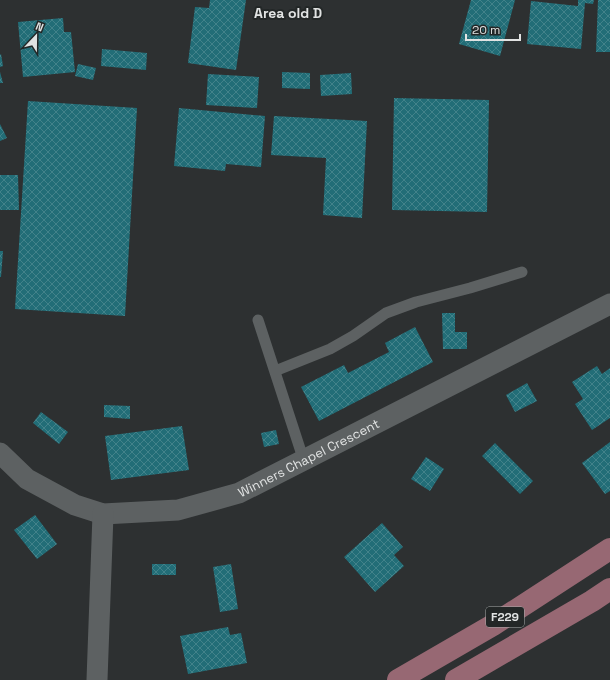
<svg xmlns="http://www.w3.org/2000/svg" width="610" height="680" font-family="'Space Grotesk',sans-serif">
<defs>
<pattern id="building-cross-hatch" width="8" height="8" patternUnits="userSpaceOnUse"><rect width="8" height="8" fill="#226d77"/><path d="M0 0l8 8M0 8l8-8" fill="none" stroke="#42828a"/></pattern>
</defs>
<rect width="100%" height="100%" fill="#2d3031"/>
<!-- building -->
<path fill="url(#building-cross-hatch)" d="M 210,0 L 246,0 L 236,70 L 188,63 L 195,7 L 209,8 Z
M 471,0 L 515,0 L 500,56 L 459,44 Z
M 578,0 L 594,0 L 593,4 L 585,3 L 581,49 L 527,44 L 531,1 L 578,6 Z
M 598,0 L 610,0 L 610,52 L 596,52 Z
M 63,18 L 64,32 L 71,32 L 75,72 L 23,77 L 18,22 Z
M 102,49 L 147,53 L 146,70 L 101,66 Z
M 1,54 L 3,66 L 0,67 L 0,55 Z
M 78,64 L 96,68 L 93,80 L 75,76 Z
M 0,72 L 3,83 L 0,83 Z
M 282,72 L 310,73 L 310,89 L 282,88 Z
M 351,73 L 352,94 L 321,96 L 320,75 Z
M 208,74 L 259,77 L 257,108 L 206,105 Z
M 394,98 L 489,100 L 487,212 L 392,210 Z
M 28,101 L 137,108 L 125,316 L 15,309 Z
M 179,108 L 265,116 L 261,167 L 226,164 L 225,171 L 174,166 Z
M 274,116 L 367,121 L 362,218 L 323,215 L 326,158 L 271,155 Z
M 0,124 L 7,138 L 0,141 Z
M 0,175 L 18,175 L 19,210 L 0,210 Z
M 0,251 L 3,251 L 1,277 L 0,277 Z
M 442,313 L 455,313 L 455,332 L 467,332 L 467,349 L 443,349 Z
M 415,327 L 433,362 L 319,421 L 301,387 L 344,365 L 348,373 L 389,352 L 385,343 Z
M 597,366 L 602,374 L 610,368 L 610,418 L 592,430 L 575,404 L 583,399 L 572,382 Z
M 527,383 L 537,401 L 515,412 L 506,395 Z
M 104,405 L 130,406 L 130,419 L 104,417 Z
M 41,412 L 68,432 L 59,444 L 33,423 Z
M 182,426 L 189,470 L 111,480 L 105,436 Z
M 276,430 L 279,444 L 264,447 L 261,433 Z
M 610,442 L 610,491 L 605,494 L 582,463 Z
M 495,443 L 533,481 L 520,494 L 482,456 Z
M 426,457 L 444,469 L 430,491 L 411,479 Z
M 35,515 L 57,544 L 37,559 L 14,530 Z
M 382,523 L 403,547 L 394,555 L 404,566 L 375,592 L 344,557 Z
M 152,564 L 176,564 L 176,575 L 152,575 Z
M 231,564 L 238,609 L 220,612 L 213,567 Z
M 228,627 L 230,635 L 241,633 L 247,663 L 188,674 L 180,636 Z"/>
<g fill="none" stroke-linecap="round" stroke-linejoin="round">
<!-- service -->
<path stroke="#5d6162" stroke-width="11" d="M 258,320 L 304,461
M 275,371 L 330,349 L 353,336 L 386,313 L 416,302 L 470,288 L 522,272"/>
<!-- minor -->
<g stroke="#5d6162" stroke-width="21">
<path id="s1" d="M 0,453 L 27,479 L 75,505 L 103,514 L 178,510 L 239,493 L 610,304"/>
<path d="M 97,680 L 103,514"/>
</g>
<!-- primary -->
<path stroke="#976873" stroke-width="22" d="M 398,680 L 493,625 L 610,549
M 456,680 L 592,601 L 610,589"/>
</g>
<g text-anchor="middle" stroke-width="4" stroke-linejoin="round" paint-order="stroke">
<!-- shield labels -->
<rect fill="#232727" stroke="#a8abab" stroke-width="1" x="486" y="607" width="38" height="20" rx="3"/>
<g font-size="12" font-weight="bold" fill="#e1e3e3">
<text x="505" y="621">F229</text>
</g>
<!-- street labels -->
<g font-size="13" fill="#e1e3e3" stroke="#232727">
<text dy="5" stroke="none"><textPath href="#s1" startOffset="338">Winners Chapel Crescent</textPath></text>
</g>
<!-- neighbourhood labels -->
<g font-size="14" font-weight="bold" fill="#e1e3e3" stroke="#232727">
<text x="288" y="18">Area old D</text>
</g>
</g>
<!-- north arrow -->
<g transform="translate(36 36) rotate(22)" stroke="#232727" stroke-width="3" paint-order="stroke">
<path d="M0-3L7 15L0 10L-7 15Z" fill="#e1e3e3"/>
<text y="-6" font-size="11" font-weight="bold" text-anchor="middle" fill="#e1e3e3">N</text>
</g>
<!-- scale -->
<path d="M466 34v6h54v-6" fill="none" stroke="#e1e3e3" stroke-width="2"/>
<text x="472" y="34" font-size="12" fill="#e1e3e3" stroke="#232727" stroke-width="3" paint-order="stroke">20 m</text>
</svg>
